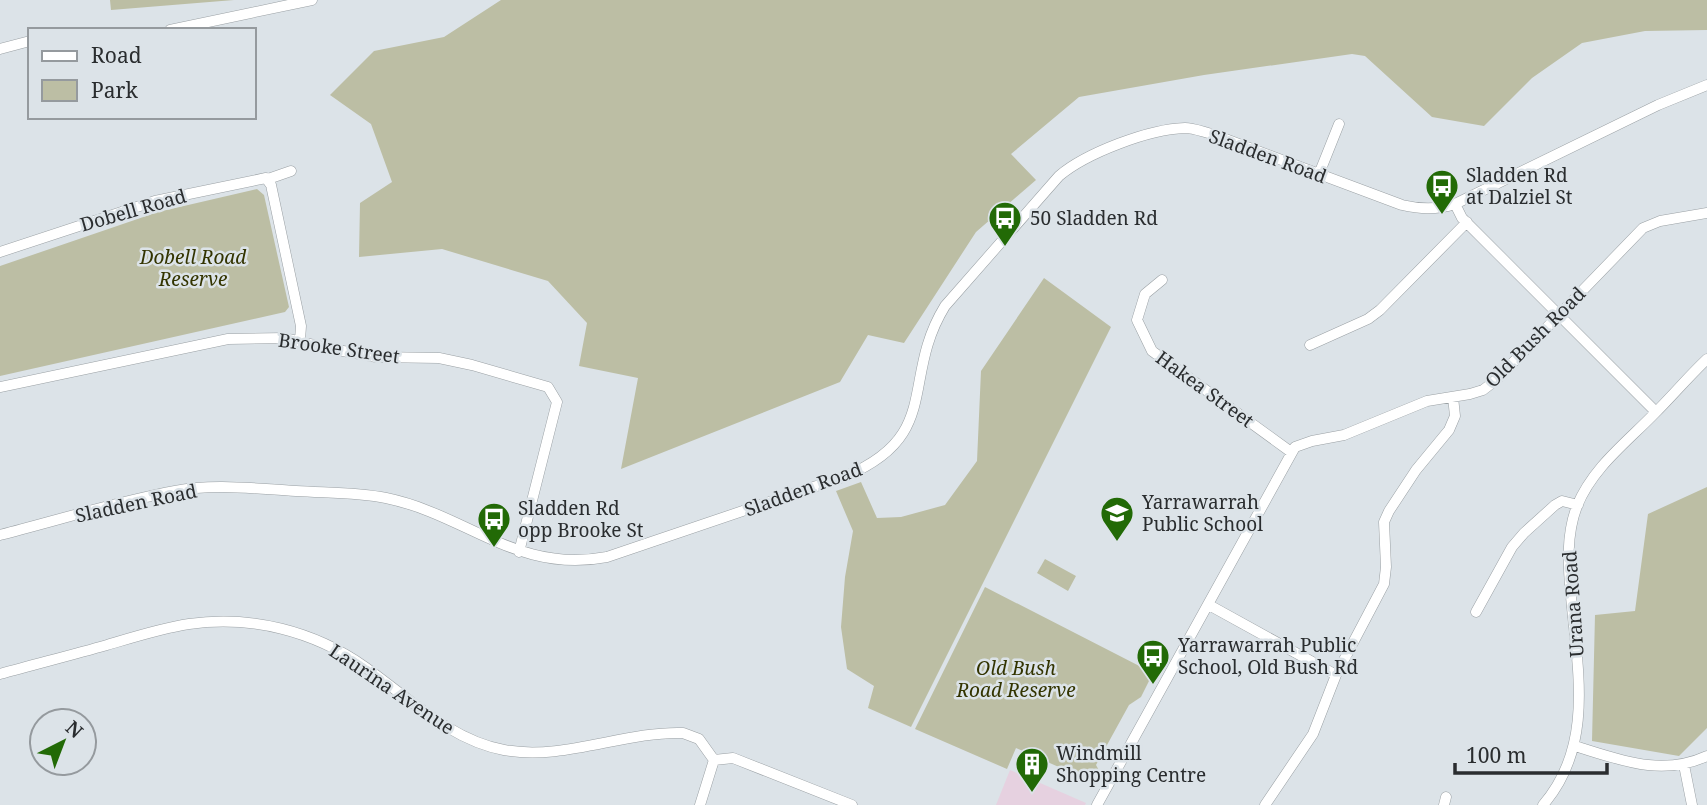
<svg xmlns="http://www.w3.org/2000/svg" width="1707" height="805" font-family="'Noto Serif',serif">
<rect width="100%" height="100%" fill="#dce3e8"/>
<!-- commercial -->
<path fill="#e6d1e0" d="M 1010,770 L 1086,803 L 1085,805 L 996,805 Z"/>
<!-- green -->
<path fill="#bcbea4" d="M 110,0 L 234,0 L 111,10 Z
M 501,0 L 1707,0 L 1707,30 L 1645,31 L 1582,43 L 1532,78 L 1484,126 L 1432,117 L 1365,56 L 1352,54 L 1204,75 L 1079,97 L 1011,154 L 1036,180 L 976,232 L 904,343 L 868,335 L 840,382 L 621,469 L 638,378 L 579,366 L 587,323 L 548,281 L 442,249 L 359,257 L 360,203 L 392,182 L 371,124 L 330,95 L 374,51 L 444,37 Z
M 257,189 L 264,195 L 289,307 L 285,312 L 0,376 L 0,266 L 158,212 Z
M 1044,278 L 1111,327 L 911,727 L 868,708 L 874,686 L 847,669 L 841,627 L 845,577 L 853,531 L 836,491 L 861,482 L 877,518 L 901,517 L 945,505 L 977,461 L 981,371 Z
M 1707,487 L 1707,728 L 1679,756 L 1592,741 L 1595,615 L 1635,611 L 1648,514 Z
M 1045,559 L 1076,576 L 1068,591 L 1037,573 Z
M 985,587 L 1153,673 L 1141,697 L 1129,705 L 1096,765 L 1101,774 L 1097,784 L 1016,748 L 1007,769 L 915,729 Z"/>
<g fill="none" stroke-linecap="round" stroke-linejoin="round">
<defs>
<path id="minor" d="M 170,30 L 312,0
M 0,49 L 30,41
M 1319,174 L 1339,124
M 268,179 L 291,171
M 1455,204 L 1462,218 L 1656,412
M 0,252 L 155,201 L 266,178 L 271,185 L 301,326 L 300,340
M 1162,280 L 1145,294 L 1137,320 L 1152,351 L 1291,452
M 1310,345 L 1368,319 L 1380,310 L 1467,222
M 0,387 L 228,339 L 285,338 L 332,349 L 376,357 L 439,358 L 472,365 L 548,387 L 557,402 L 519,552
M 0,535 C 58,520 116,502 175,491 C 214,483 257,489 296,491 C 326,493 357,492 386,498 C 468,515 517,574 607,557 L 846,476 C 943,435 900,379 945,306 L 1059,176 C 1086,153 1149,129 1185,128 C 1194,128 1203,132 1212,134 L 1402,205 C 1419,209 1437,210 1455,204 L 1658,105 L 1707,85
M 1209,605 L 1336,675
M 1476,612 L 1512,547 L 1524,533 L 1555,505 L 1562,501 L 1578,505
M 0,674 C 36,664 72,655 107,645 C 134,637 162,628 189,624 C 251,615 314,631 365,667 C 409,698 450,740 504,750 C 564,761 624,731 683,733 L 699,739 L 714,760 L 733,758 L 852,805
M 1575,746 C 1621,760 1661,777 1707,756
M 1684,765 L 1692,805
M 700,805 L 714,760
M 1097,805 L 1295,447 L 1312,441 L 1344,435 L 1427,401 L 1470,394 L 1483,390 L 1496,380 L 1643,228 L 1660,221 L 1707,213
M 1265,805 L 1313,734 L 1336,675 L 1384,584 L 1386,567 L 1384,522 L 1389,511 L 1416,470 L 1449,430 L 1455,416 L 1453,397
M 1444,805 L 1446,797
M 1543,805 C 1595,745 1577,668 1571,596 C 1568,565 1566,535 1577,506 C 1593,467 1627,442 1655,413 C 1673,395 1689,376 1707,359"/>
</defs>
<!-- minor casing -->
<use href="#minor" stroke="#9aa0a4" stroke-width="11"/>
<!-- minor -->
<use href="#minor" stroke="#fff" stroke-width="10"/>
</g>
<!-- icons -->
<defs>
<symbol id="bus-pin" viewBox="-11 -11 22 30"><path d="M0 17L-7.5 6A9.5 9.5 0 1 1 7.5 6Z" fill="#226a06" stroke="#dce3e8"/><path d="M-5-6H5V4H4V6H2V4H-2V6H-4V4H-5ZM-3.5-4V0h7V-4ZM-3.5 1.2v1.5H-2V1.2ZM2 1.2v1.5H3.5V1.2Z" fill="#fff"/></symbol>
<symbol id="school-pin" viewBox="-11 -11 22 30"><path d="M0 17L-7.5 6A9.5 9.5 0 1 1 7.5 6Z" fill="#226a06" stroke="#dce3e8"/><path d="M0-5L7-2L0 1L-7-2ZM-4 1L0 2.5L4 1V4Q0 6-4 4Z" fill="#fff"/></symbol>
<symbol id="building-pin" viewBox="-11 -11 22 30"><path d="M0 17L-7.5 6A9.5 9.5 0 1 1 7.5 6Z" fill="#226a06" stroke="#dce3e8"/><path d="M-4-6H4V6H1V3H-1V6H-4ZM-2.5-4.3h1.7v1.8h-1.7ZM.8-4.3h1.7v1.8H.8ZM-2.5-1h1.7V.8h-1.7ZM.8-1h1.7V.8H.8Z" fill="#fff"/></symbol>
</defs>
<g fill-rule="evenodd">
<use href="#bus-pin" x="1423" y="167" width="38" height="52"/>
<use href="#bus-pin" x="986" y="199" width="38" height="52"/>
<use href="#school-pin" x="1098" y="494" width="38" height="52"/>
<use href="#bus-pin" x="475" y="500" width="38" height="52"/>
<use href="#bus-pin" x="1134" y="637" width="38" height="52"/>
<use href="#building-pin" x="1013" y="745" width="38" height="52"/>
</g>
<g text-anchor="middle" stroke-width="5" stroke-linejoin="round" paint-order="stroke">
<!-- street labels -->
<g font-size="19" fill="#2a2d2f" stroke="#dce3e8">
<text transform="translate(1268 156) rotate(20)" y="7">Sladden Road</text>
<text transform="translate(133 210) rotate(-16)" y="7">Dobell Road</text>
<text transform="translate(1535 337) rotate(-45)" y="7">Old Bush Road</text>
<text transform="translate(339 348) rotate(8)" y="7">Brooke Street</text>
<text transform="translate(1205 389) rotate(36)" y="7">Hakea Street</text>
<text transform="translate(803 489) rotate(-20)" y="7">Sladden Road</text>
<text transform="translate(136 503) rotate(-12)" y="7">Sladden Road</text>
<text transform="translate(1573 604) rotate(-94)" y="7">Urana Road</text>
<text transform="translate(392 689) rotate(34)" y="7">Laurina Avenue</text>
</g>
<!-- poi labels -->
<g font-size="19" fill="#2a2d2f" stroke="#dce3e8" text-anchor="start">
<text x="1466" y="182">Sladden Rd<tspan x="1466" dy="22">at Dalziel St</tspan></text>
<text x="1030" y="225">50 Sladden Rd</text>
<text x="1142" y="509">Yarrawarrah<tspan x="1142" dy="22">Public School</tspan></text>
<text x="518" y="515">Sladden Rd<tspan x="518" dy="22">opp Brooke St</tspan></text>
<text x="1178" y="652">Yarrawarrah Public<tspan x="1178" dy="22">School, Old Bush Rd</tspan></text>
<text x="1056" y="760">Windmill<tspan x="1056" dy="22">Shopping Centre</tspan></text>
</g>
<!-- park labels -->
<g font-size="19" font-style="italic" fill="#333400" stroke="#dce3e8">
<text x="193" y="264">Dobell Road<tspan x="193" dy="22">Reserve</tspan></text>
<text x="1016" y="675">Old Bush<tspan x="1016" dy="22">Road Reserve</tspan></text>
</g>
</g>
<!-- legend -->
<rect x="28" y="28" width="228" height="91" fill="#dce3e8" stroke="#959a9e" stroke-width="2"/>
<rect x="42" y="51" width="35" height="10" fill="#ffffff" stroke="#959a9e" stroke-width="2"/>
<text x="91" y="63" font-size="21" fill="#2a2d2f">Road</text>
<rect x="42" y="80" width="35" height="21" fill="#bcbea4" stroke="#959a9e" stroke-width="2"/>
<text x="91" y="98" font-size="21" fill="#2a2d2f">Park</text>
<!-- north arrow -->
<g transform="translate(63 742) rotate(42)"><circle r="33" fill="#dce3e8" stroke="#959a9e" stroke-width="2"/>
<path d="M0-5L12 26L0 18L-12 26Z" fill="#226a06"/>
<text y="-10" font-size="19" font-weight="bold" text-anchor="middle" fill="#2a2d2f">N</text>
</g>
<!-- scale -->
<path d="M1455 763v10h152v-10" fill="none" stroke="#2a2d2f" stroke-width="3.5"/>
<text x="1466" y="763" font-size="21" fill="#2a2d2f" stroke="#dce3e8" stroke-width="5" paint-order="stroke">100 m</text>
</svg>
